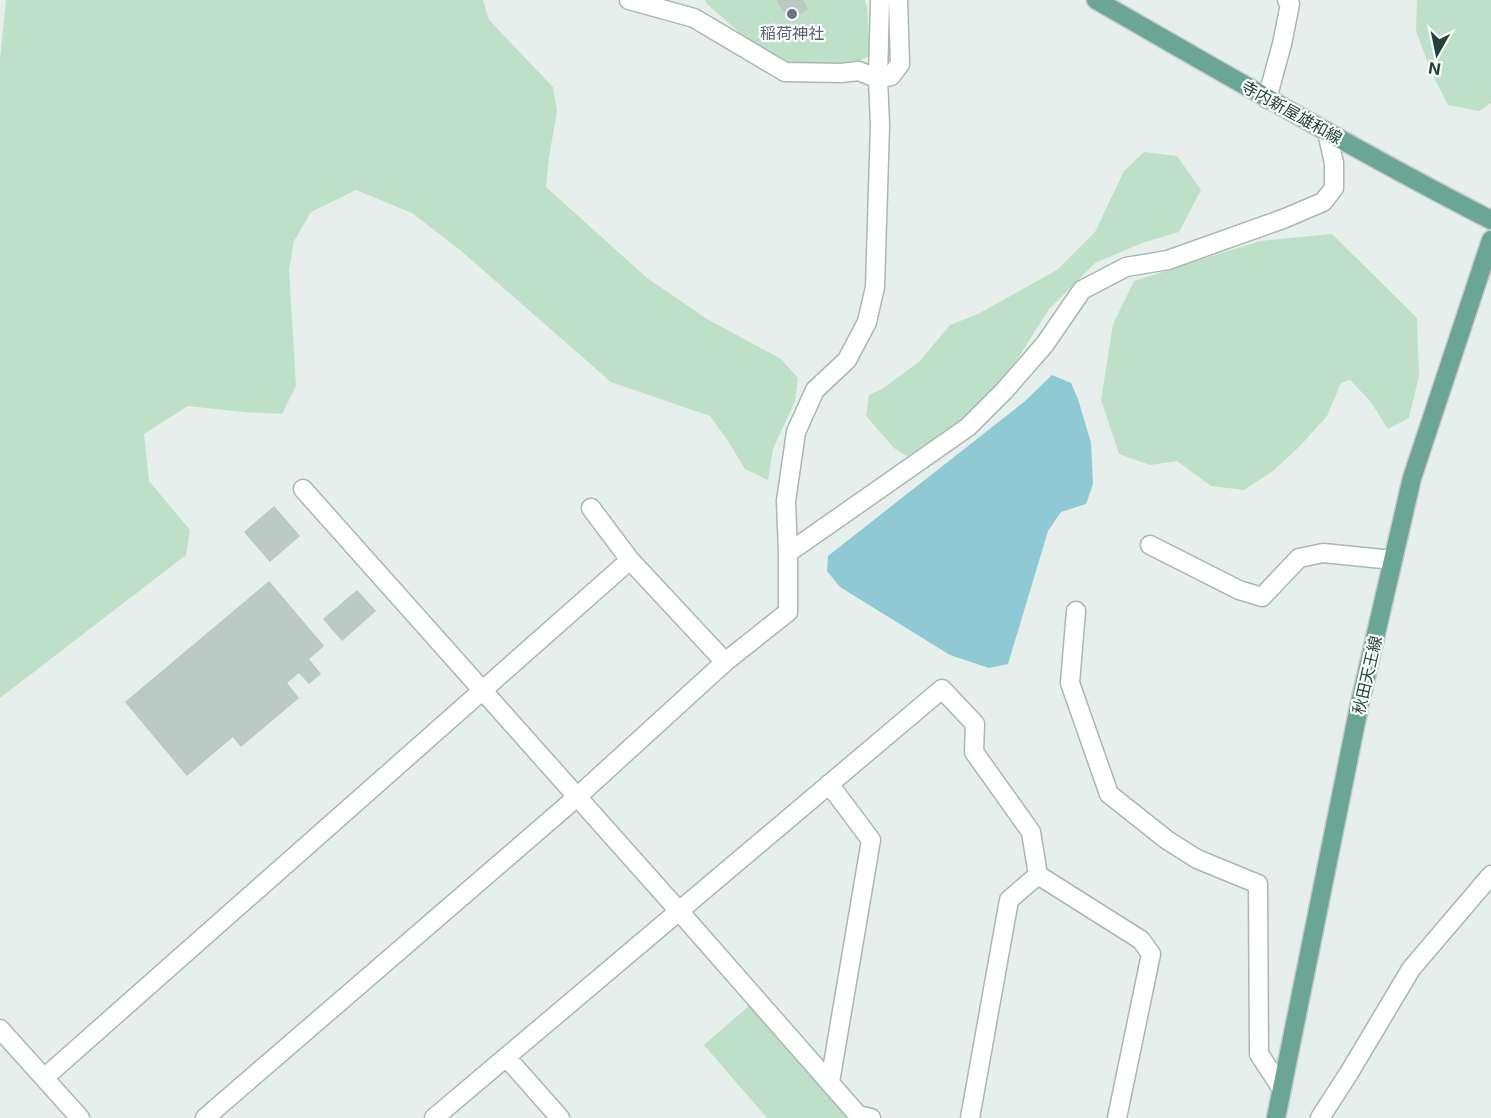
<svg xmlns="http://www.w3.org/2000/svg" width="1491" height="1118" font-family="Inter,'Noto Sans JP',sans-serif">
<rect width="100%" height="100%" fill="#e6efeb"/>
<!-- green -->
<path fill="#bfe0c8" d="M 6,0 L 483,0 L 489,20 L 553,87 L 557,111 L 549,157 L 546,187 L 647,278 L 707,319 L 781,359 L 798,378 L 795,401 L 773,449 L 768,480 L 745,469 L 728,441 L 710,416 L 611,382 L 460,250 L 412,213 L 356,190 L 311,212 L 294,241 L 289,270 L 296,386 L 282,414 L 244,412 L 188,406 L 144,434 L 149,481 L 190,530 L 186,555 L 0,698 L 0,59 Z
M 705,0 L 865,0 L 867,6 L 870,56 L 839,69 L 790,63 L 755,46 L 707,4 Z
M 1417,0 L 1491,0 L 1491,103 L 1479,111 L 1448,105 L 1432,74 L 1416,31 Z
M 1144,152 L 1177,156 L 1201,190 L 1179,232 L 1142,243 L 1095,263 L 1049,309 L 1013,366 L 964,420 L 907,456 L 894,448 L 866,416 L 869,395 L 882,389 L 919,362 L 950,325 L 978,314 L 1057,270 L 1095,232 L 1124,171 Z
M 1332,234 L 1417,318 L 1419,376 L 1409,418 L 1388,429 L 1370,401 L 1350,380 L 1341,383 L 1327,416 L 1300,446 L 1273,471 L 1244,490 L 1211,486 L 1177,461 L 1150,465 L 1119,454 L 1101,400 L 1113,324 L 1134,281 L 1260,241 Z
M 751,1004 L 849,1118 L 767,1118 L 704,1045 Z"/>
<!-- water -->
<path fill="#8ec9d4" d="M 1052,375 L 1071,383 L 1078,399 L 1091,443 L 1093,484 L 1086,504 L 1061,512 L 1048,531 L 1008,664 L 989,668 L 950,655 L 840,587 L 827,571 L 828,556 L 1024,402 Z"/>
<!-- building -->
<path fill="#bbcac4" stroke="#b8c9c2" stroke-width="1.5" d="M 777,0 L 802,0 L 807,9 L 789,19 Z
M 274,507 L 299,536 L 270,561 L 245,532 Z
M 269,582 L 323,646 L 308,659 L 320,674 L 309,683 L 299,672 L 286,683 L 298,698 L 241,746 L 233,736 L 187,775 L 126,702 Z
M 357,591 L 375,611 L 342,640 L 324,619 Z"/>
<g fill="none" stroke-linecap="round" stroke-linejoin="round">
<defs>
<path id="street" d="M 629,0 L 694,18 L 785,72 L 841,73 L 859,71 L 878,79 L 891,76 L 900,64 L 898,0
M 1267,99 L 1282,44 L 1290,4 L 1287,0
M 303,489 L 679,911 L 858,1115 L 871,1118
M 591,508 L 630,560
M 1150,545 L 1239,590 L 1262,597 L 1299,558 L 1323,553 L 1393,560
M 788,553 L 968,427 L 1005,390 L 1045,344 L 1082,290 L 1126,267 L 1168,260 L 1283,219 L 1323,202 L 1334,188 L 1334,163 L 1327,132
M 1076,611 L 1070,683 L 1109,794 L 1167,840 L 1197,859 L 1258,884 L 1259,1054 L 1282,1089
M 829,784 L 871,840 L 830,1082
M 0,1029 L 80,1118
M 506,1057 L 560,1118
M 44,1078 L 630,560 L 725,662
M 205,1118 L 577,797 L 725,662 L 788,612 L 788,553 L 786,501 L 796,432 L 815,390 L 847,360 L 867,322 L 875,287 L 880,125 L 878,79 L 880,0
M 434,1118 L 942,689 L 975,724 L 974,752 L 1031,832 L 1038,875 L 1141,940 L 1151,954 L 1117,1118
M 970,1118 L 1009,900 L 1038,875
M 1320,1118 L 1349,1073 L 1411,969 L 1491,875"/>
<path id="primary" d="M 1096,0 C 1227,75 1357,151 1491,220
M 1276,1118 L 1359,707 L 1412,478 L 1491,240"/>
</defs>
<!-- street casing -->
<use href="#street" stroke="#a8b8b2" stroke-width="21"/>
<!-- primary casing -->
<use href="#primary" stroke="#c2cac8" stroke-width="21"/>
<!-- street -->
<use href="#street" stroke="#fff" stroke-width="18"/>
<!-- primary -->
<use href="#primary" stroke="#6aa596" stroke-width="18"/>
</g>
<!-- markers -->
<circle fill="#6b7280" stroke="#f7fbf9" stroke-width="2" cx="792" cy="14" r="6"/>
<g text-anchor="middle" stroke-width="4.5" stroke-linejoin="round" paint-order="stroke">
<!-- worship labels -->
<g font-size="16" fill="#5b616d" stroke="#f7fbf9">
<text x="792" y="39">稲荷神社</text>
</g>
<!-- street labels -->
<g font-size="16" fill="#24423a" stroke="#f7fbf9">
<text transform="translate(1292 112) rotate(29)" y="6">寺内新屋雄和線</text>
<text transform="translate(1367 675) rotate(-77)" y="6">秋田天王線</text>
</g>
</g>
<!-- north arrow -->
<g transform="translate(1437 54) rotate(189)" stroke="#f7fbf9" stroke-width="4.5" paint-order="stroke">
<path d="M0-4.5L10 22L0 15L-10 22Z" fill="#24423a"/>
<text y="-9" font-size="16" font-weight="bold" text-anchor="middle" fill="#24423a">N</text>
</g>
</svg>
